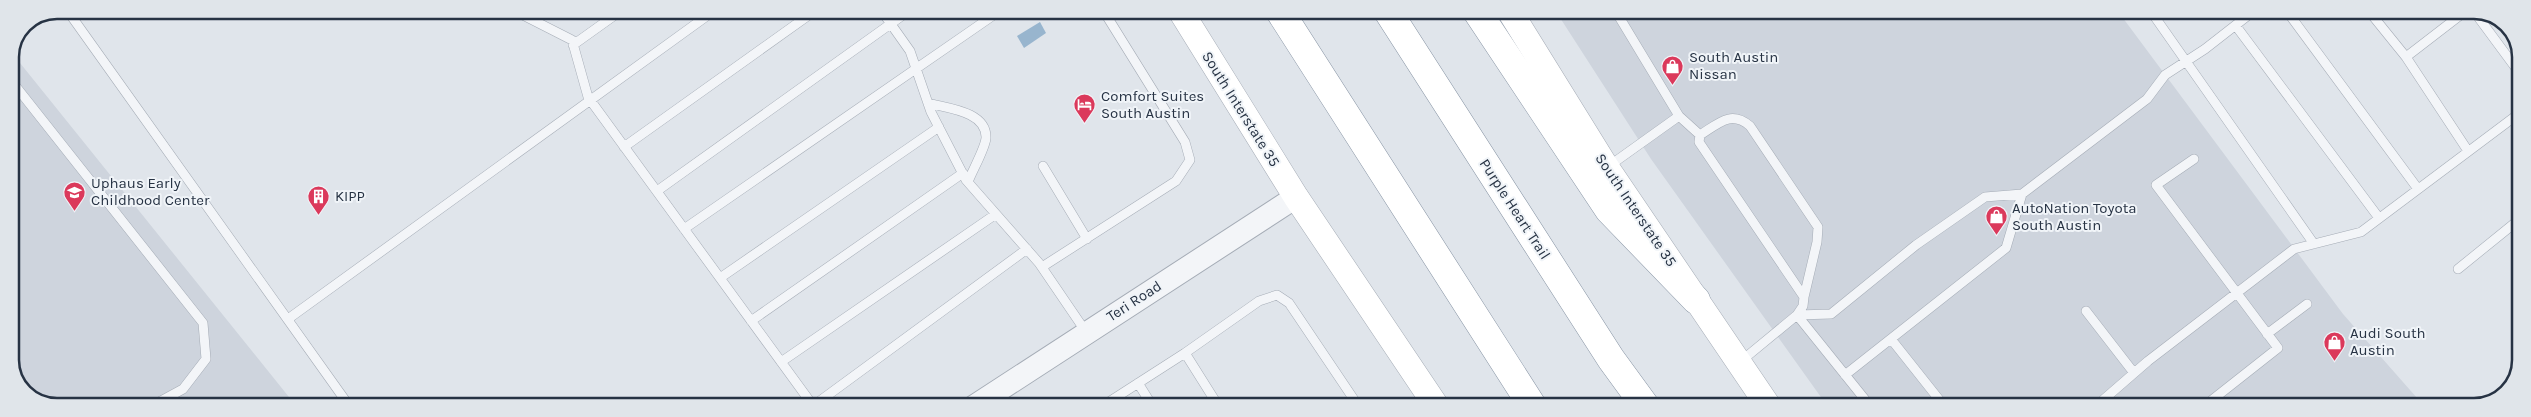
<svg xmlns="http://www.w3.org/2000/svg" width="2531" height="417" font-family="Karla,sans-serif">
<rect width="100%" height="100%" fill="#e0e5eb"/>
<!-- built -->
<path fill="#ced4dd" d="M 1555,10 L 2117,10 L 2343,314 L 2425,407 L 1828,407 L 1651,159 Z
M 12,53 L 297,407 L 50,407 L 23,393 L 10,366 Z"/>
<!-- water -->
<path fill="#98b5ce" d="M 1040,22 L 1046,33 L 1024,48 L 1017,36 Z"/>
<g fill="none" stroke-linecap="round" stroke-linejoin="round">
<defs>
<path id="service" d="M 67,10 L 350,407
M 513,10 L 572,40 L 588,97 L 814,407
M 881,10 L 910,51 L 931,112 L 966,180 L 1039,263 L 1086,332
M 2150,10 L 2314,244
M 2286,10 L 2418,189
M 2368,10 L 2406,57
M 2467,10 L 2406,57 L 2468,151
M 2473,10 L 2521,75
M 2236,26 L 2379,218
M 573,45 L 622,10
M 10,79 L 203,323 L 206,359 L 183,389 L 150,407
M 928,103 C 946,108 987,111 986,138 C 985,149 972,171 968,182
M 1679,116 L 1700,135
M 624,147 L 816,10
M 2194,159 L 2156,185 L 2278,348 L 2212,400
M 1043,166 L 1087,239
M 1609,166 L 1679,116 L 1615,10
M 657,191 L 910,10
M 684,229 L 1001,10
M 1042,267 L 1176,181 L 1190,160 L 1185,142 L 1103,10
M 2458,269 L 2521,218
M 720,278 L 939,127
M 2086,311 L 2134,373
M 1797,315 L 1831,314 L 1916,245 L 1985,197 L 2022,194 L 2147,99 L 2165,75 L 2205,49 L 2255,10
M 1797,315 L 1871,407
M 288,319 L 715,10
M 751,321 L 963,173
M 2267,334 L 2307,304
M 1891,339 L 1945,407
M 1185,353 L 1259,301 L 1277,295 L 1289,303 L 1359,407
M 781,362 L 996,214
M 1740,362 L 1797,315 L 1803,306 L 1804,297 L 1699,142 L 1700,135 C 1719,123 1731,110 1750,126 L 1818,227 L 1817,242 L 1804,297
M 1845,375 L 2006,248 L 2022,194
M 1138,383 L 1153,407
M 813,406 L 1027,249
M 1101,407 L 1185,353 L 1219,407
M 2095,407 L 2148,361 L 2294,249 L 2361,232 L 2521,112"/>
<path id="tertiary" d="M 973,407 L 1296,197"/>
<path id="secondary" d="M 1180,10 L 1296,197 L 1437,407
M 1509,10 L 1607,168 L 1769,407"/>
<path id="motorway" d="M 1279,10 L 1533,407
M 1387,10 L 1611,359 L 1646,407
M 1476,10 L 1609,210 L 1696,300"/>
</defs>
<!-- service casing -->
<use href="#service" stroke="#a5acb6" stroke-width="10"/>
<!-- tertiary casing -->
<use href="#tertiary" stroke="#a5acb6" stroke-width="24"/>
<!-- secondary casing -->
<use href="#secondary" stroke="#a5acb6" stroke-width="26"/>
<!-- motorway casing -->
<use href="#motorway" stroke="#8693a3" stroke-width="29"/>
<!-- service -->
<use href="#service" stroke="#f3f5f8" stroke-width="9"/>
<!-- tertiary -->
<use href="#tertiary" stroke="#f3f5f8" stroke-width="22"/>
<!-- secondary -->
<use href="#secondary" stroke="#fff" stroke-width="25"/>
<!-- motorway -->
<use href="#motorway" stroke="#fff" stroke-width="28"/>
</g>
<!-- icons -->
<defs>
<symbol id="shop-pin" viewBox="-11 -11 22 30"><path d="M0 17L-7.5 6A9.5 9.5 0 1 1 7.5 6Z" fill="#db395b" stroke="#f0f4f8"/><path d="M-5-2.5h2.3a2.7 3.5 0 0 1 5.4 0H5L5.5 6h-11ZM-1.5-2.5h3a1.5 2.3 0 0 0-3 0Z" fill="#fff"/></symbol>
<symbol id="hotel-pin" viewBox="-11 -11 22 30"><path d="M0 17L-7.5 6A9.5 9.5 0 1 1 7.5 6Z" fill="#db395b" stroke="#f0f4f8"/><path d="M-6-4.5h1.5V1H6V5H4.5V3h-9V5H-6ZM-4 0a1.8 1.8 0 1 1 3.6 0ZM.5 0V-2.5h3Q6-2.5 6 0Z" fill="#fff"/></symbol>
<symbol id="school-pin" viewBox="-11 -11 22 30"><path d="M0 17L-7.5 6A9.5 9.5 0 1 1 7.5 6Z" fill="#db395b" stroke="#f0f4f8"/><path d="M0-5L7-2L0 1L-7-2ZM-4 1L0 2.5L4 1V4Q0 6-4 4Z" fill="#fff"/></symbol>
<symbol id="building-pin" viewBox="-11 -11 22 30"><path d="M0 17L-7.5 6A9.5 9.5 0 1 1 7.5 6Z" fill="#db395b" stroke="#f0f4f8"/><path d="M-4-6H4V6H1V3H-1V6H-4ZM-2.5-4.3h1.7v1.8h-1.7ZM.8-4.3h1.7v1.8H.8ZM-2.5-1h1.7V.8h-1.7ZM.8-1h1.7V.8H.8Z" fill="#fff"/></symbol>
</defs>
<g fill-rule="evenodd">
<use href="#shop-pin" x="1660" y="54" width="25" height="34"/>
<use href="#hotel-pin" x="1072" y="92" width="25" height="34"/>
<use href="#school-pin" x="62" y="180" width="25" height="34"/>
<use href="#building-pin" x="306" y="184" width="25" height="34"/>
<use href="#shop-pin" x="1984" y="204" width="25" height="34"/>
<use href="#shop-pin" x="2322" y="330" width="25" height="34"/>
</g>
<g text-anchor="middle" stroke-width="4" stroke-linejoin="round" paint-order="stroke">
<!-- poi labels -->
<g font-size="15" fill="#273344" stroke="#f0f4f8" text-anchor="start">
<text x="1689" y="62">South Austin<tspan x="1689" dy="17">Nissan</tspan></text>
<text x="1101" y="101">Comfort Suites<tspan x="1101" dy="17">South Austin</tspan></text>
<text x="91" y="188">Uphaus Early<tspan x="91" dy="17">Childhood Center</tspan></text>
<text x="335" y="201">KIPP</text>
<text x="2012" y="213">AutoNation Toyota<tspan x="2012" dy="17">South Austin</tspan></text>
<text x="2350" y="338">Audi South<tspan x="2350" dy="17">Austin</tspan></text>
</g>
<!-- street labels -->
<g font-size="15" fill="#273344" stroke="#f0f4f8">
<text transform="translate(1241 109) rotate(58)" y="5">South Interstate 35</text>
<text transform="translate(1515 209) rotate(57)" y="5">Purple Heart Trail</text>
<text transform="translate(1636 210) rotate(56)" y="5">South Interstate 35</text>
<text transform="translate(1134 301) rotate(-33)" y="5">Teri Road</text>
</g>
</g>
<!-- crop -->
<path d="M0 0H2531V417H0ZM57 19H2474A38 38 0 0 1 2512 57V360A38 38 0 0 1 2474 398H57A38 38 0 0 1 19 360V57A38 38 0 0 1 57 19Z" fill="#e0e5ea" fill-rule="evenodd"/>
<path fill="none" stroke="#273344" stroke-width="2.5" d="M57 19H2474A38 38 0 0 1 2512 57V360A38 38 0 0 1 2474 398H57A38 38 0 0 1 19 360V57A38 38 0 0 1 57 19Z"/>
</svg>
